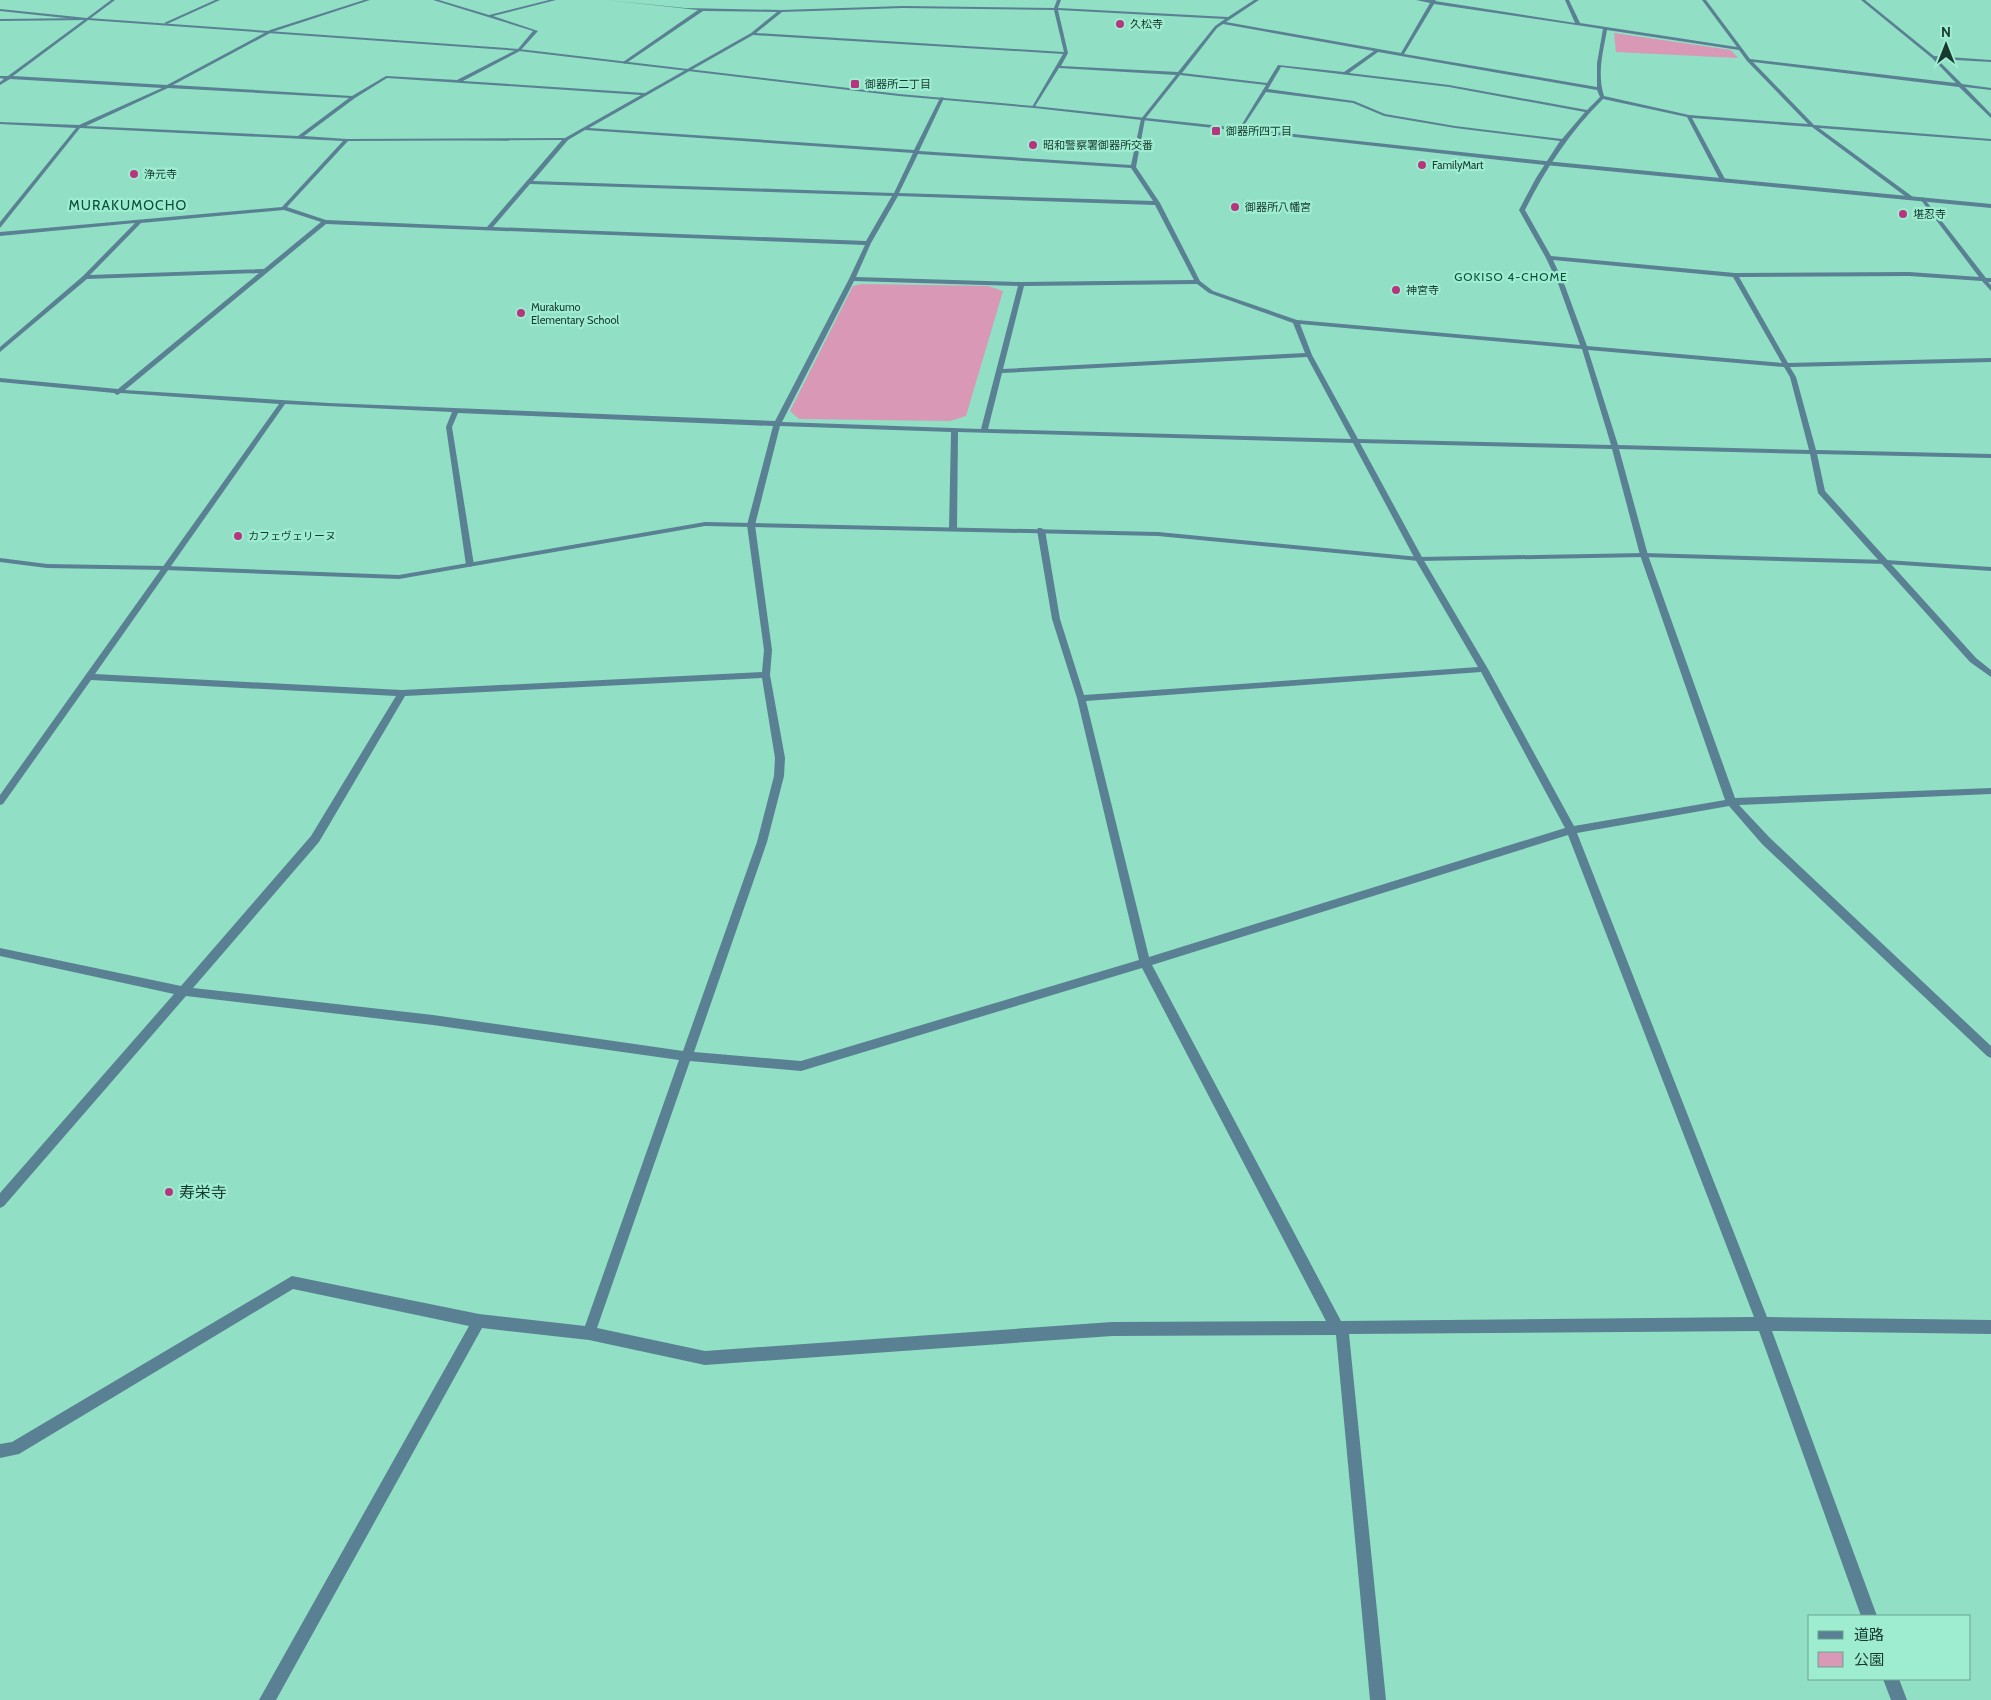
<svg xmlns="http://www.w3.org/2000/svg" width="1991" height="1700" font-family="Cabin,'Noto Sans JP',sans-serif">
<rect width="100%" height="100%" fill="#91dfc4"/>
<!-- green -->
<path fill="#d998b6" d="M 1614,33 L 1731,50 L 1738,58 L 1616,52 Z
M 862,284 L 988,286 L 1003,291 L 966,416 L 950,421 L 799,419 L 790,411 L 853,286 Z"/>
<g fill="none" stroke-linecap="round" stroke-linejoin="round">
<!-- minor -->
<path fill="#5a8093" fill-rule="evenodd" d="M 111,0 L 115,0 L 13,76 L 167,85 L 270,30 L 364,0 L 370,0 L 272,32 L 173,85 L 352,96 L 386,76 L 457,80 L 518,49 L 533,31 L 433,0 L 439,0 L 489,15 L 549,0 L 556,0 L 493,16 L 538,31 L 520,51 L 463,81 L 645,93 L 751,33 L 777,12 L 703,11 L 625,64 L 623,62 L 698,10 L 607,0 L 685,8 L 781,10 L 903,6 L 1054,8 L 1057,0 L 1061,0 L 1058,8 L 1228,17 L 1254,0 L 1259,0 L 1226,22 L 1401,53 L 1430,3 L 1416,0 L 1436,0 L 1435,1 L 1575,23 L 1565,0 L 1569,0 L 1580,23 L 1737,47 L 1702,0 L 1706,0 L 1750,59 L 1956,83 L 1932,58 L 1861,0 L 1865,0 L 1934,56 L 1991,60 L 1991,62 L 1937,59 L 1962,84 L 1991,88 L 1991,90 L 1965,87 L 1991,114 L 1991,118 L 1959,87 L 1753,62 L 1814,125 L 1991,139 L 1991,141 L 1819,128 L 1913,197 L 1913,199 L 1909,199 L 1812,127 L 1692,118 L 1725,179 L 1720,180 L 1687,117 L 1603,99 C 1570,132 1546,168 1525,210 L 1551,256 L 1735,273 L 1909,272 L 1979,277 L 1921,200 L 1921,198 L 1923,197 L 1986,278 L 1991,278 L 1991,282 L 1988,282 L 1991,285 L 1991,291 L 1982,281 L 1909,276 L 1739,277 L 1788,363 L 1991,358 L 1991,362 L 1790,367 L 1796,377 L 1816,450 L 1991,454 L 1991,458 L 1817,454 L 1825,491 L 1976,658 L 1991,670 L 1991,677 L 1970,662 L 1818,493 L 1810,454 L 1619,449 L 1648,555 L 1735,798 L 1991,788 L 1991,794 L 1739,805 L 1770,838 L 1991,1046 L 1991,1058 L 1987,1056 L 1762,844 L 1729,806 L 1577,833 L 1767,1317 L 1991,1320 L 1991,1334 L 1772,1331 L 1877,1616 L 1861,1616 L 1759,1331 L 1349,1334 L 1386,1700 L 1370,1700 L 1336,1335 L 1112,1336 L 705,1365 L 589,1340 L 482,1328 L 276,1700 L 259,1700 L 469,1326 L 293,1289 L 19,1454 L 0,1458 L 0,1444 L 12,1442 L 292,1276 L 479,1314 L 585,1326 L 679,1060 L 433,1025 L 186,996 L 4,1206 L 0,1208 L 0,1193 L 174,994 L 0,956 L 0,948 L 181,986 L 311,836 L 396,696 L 91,680 L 3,804 L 0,805 L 0,795 L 279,404 L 121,393 L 117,395 L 114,393 L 0,382 L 0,378 L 118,389 L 259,273 L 87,279 L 0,352 L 0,347 L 83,276 L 135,223 L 0,236 L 0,232 L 282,207 L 343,141 L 80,128 L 0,228 L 0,222 L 76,128 L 0,124 L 0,122 L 79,125 L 162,88 L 10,79 L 0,85 L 0,82 L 4,79 L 0,78 L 0,76 L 8,76 L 84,20 L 0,11 L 0,9 L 87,18 ZM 1434,4 L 1603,29 L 1597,63 L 1597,87 L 1404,54 ZM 903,8 L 1054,10 L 1064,52 L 756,33 L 782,12 ZM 1058,10 L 1225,19 L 1215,26 L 1178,72 L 1061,66 L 1068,53 ZM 1223,24 L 1374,51 L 1344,72 L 1278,65 L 1267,83 L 1182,73 L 1217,28 ZM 1607,30 L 1739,50 L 1747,61 L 1808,124 L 1689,115 L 1604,96 C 1597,74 1603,52 1607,30 ZM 753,35 L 1063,54 L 1032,107 L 1034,108 L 1059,68 L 1176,75 L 1141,119 L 1131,165 L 919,151 L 944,98 L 942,97 L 940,98 L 914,150 L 589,128 ZM 1378,52 L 1597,90 L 1600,97 L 1587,110 L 1449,85 L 1349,73 ZM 1281,67 L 1449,87 L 1585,112 L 1562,139 L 1455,126 L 1385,114 L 1354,101 L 1268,89 ZM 1180,75 L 1266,85 L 1239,129 L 1241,130 L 1266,92 L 1353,103 L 1384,116 L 1455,128 L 1560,141 L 1536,178 L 1519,210 L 1546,258 L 1559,286 L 1580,345 L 1297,320 L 1213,291 L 1200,281 L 1160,203 L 1136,167 L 1145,119 ZM 387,78 L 641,95 L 565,138 L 347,139 L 304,136 L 355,98 ZM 168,88 L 349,98 L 298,136 L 86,126 ZM 585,130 L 913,153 L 894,193 L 533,181 L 568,140 ZM 562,140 L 487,227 L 326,220 L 287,207 L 348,141 ZM 918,154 L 1131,168 L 1153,201 L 899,193 ZM 530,184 L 892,196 L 866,241 L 493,227 ZM 898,196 L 1155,205 L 1194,280 L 1021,282 L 856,277 L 871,243 ZM 284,210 L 321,222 L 264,269 L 90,275 L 141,223 ZM 326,224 L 865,245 L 849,279 L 775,421 L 329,403 L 125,390 ZM 1553,260 L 1733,277 L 1782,363 L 1587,346 L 1565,286 ZM 854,281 L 1018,286 L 981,429 L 782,422 ZM 1197,284 L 1209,293 L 1293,323 L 1305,353 L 1003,369 L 1024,286 ZM 1300,324 L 1582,349 L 1611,445 L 1358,439 L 1312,355 ZM 1588,350 L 1784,367 L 1790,377 L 1809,450 L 1618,445 ZM 1307,357 L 1351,439 L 988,429 L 1002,373 ZM 285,404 L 452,412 L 446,427 L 466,565 L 470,567 L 474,565 L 452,427 L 458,413 L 773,426 L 747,525 L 764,650 L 762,672 L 402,690 L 95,674 ZM 780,426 L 951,432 L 949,529 L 953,531 L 957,529 L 958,432 L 1353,443 L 1415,559 L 1478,667 L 1084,695 L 1060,619 L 1045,530 L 1041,528 L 1038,528 L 1037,530 L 1052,619 L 1077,698 L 1139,960 L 801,1061 L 694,1052 L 767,842 L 784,776 L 785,758 L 770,675 L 772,650 L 755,525 ZM 1360,443 L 1612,449 L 1640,555 L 1725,800 L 1574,826 L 1488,669 L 1423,559 ZM 1481,672 L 1565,828 L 1149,957 L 1086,701 ZM 762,678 L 775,758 L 774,776 L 757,842 L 683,1051 L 433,1015 L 193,988 L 319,842 L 405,696 ZM 1568,835 L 1754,1317 L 1341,1321 L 1152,965 ZM 1142,968 L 1326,1321 L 1112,1322 L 705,1351 L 597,1328 L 690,1061 L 801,1071 Z
M 215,0 L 220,0 L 167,24 L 164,23 Z
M 1883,1679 L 1899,1679 L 1907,1700 L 1891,1700 Z"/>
<!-- tertiary -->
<path fill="#5a8093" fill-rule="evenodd" d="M 88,18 L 519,49 L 899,94 L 1034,106 L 1545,161 L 1991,204 L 1991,208 L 1545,165 L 1034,108 L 899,96 L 519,51 L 88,20 L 0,21 L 0,19 Z
M 705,522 L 1158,532 L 1419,557 L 1644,553 L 1886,560 L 1991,567 L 1991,571 L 1886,564 L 1644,557 L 1419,561 L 1158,536 L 705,526 L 399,579 L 165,570 L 47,568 L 0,562 L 0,558 L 47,564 L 165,566 L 399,575 Z"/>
</g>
<!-- markers -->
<g fill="#b7357e" stroke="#9eedd1" stroke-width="2">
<circle cx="1120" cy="24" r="5"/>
<rect x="850" y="79" width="10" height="10" rx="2.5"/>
<rect x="1211" y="126" width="10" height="10" rx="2.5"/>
<circle cx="1033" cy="145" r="5"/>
<circle cx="1422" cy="165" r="5"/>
<circle cx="134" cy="174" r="5"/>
<circle cx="1235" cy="207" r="5"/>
<circle cx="1903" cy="214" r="5"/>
<circle cx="1396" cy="290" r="5"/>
<circle cx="521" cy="313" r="5"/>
<circle cx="238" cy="536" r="5"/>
<circle cx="169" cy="1192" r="5"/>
</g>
<g text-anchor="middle" stroke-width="4.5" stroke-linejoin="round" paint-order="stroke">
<!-- far-poi labels -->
<g font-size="11" fill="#18392f" stroke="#9eedd1" text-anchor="start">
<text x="1130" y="28">久松寺</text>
<text x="865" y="88">御器所二丁目</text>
<text x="1226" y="135">御器所四丁目</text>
<text x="1043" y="149">昭和警察署御器所交番</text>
<text x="1432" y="169">FamilyMart</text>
<text x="144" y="178">浄元寺</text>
<text x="1245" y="211">御器所八幡宮</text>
<text x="1913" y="218">堪忍寺</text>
<text x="1406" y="294">神宮寺</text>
<text x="531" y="311">Murakumo<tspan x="531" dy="13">Elementary School</tspan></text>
<text x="248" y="540">カフェヴェリーヌ</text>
</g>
<!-- far-neighbourhood labels -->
<g font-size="12" letter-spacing="1" fill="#0c4e3c" stroke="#9eedd1">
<text x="1511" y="281">GOKISO 4-CHOME</text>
</g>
<!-- far-quarter labels -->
<g font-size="14" letter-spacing="1" fill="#0c4e3c" stroke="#9eedd1">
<text x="128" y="210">MURAKUMOCHO</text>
</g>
<!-- near-poi labels -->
<g font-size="16" fill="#18392f" stroke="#9eedd1" text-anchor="start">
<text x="179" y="1198">寿栄寺</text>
</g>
</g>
<!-- legend -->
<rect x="1808" y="1615" width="162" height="65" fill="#9eedd1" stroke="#68a590"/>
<rect x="1818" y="1631" width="25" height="8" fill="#5a8093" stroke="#68a590"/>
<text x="1854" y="1640" font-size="15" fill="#18392f">道路</text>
<rect x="1818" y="1652" width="25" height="15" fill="#d998b6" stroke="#68a590"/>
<text x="1854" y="1665" font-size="15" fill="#18392f">公園</text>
<!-- north arrow -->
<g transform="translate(1946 45)" stroke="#9eedd1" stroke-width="4" paint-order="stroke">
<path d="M0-4L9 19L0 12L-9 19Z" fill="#18392f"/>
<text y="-8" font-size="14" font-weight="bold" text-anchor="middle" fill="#18392f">N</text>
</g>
</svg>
